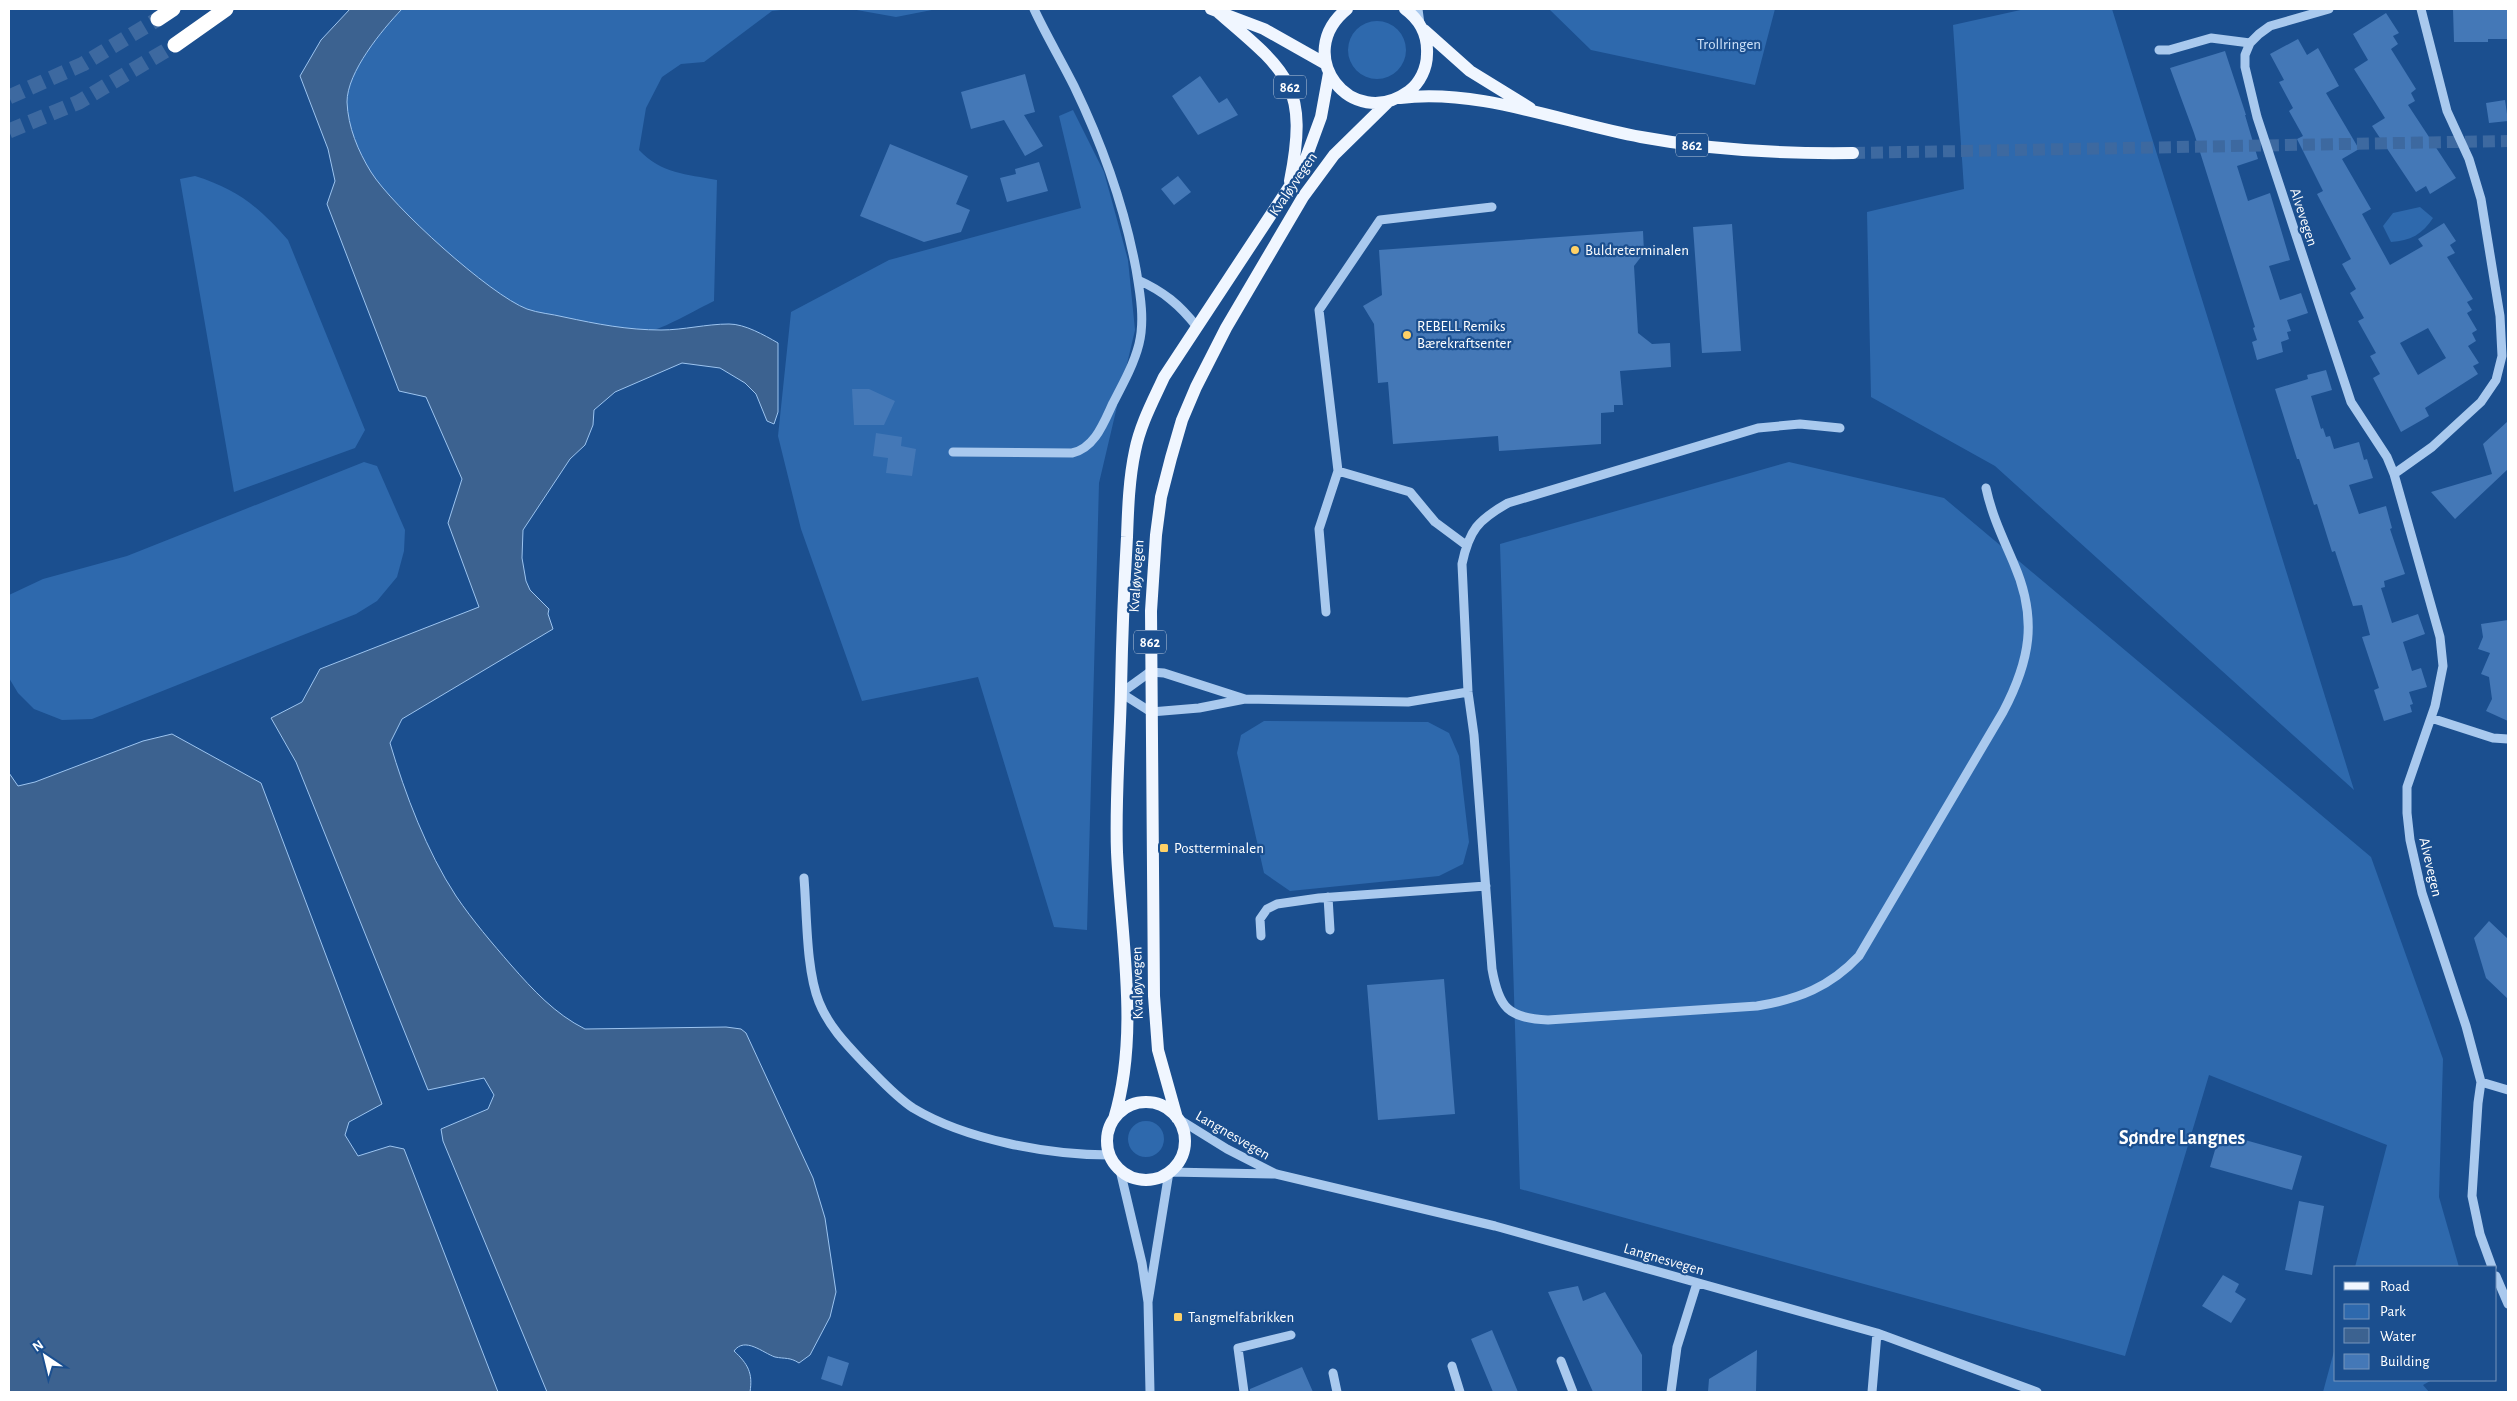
<svg xmlns="http://www.w3.org/2000/svg" width="2517" height="1401" font-family="'Alegreya Sans',sans-serif">
<rect width="100%" height="100%" fill="#1b4f8f"/>
<!-- green -->
<path fill="#2e69ad" d="M 402,9 L 790,9 L 772,11 L 704,62 L 681,64 L 662,77 L 646,108 L 639,150 C 662,174 686,174 717,180 L 714,301 C 699,308 667,327 653,330 C 634,334 546,316 526,309 C 489,294 393,207 371,172 C 358,151 347,127 347,102 C 347,72 382,30 402,9 Z
M 851,9 L 937,9 L 896,17 Z
M 1549,9 L 1775,9 L 1755,85 L 1591,50 Z
M 2025,9 L 2112,9 L 2354,790 L 1995,466 L 1871,397 L 1867,212 L 1964,189 L 1953,25 Z
M1348 50a29 29 0 1 1 58 0a29 29 0 1 1-58 0Z
M 1073,110 L 1104,172 L 1128,260 L 1135,330 L 1099,483 L 1087,930 L 1054,927 L 978,677 L 862,701 L 801,529 L 778,436 L 791,312 L 889,260 L 1081,208 L 1059,116 Z
M 195,176 C 237,189 259,207 288,240 L 365,430 L 355,448 L 234,492 L 180,179 Z
M 2420,207 L 2433,218 C 2423,234 2410,241 2391,242 L 2383,226 L 2393,213 Z
M 364,462 L 377,466 L 405,530 L 404,551 L 397,577 L 377,601 L 356,614 L 92,719 L 62,720 L 34,709 L 18,693 L 9,678 L 9,595 L 43,579 L 127,556 Z
M 1789,462 L 1944,498 L 2371,857 L 2443,1059 L 2439,1197 L 2459,1267 L 2355,1267 L 2387,1145 L 2209,1075 L 2125,1356 L 1520,1189 L 1500,544 Z
M 1264,721 L 1428,722 L 1449,733 L 1459,756 L 1469,842 L 1463,864 L 1439,876 L 1290,891 L 1264,873 L 1237,753 L 1241,735 Z
M1128 1139a18 18 0 1 1 36 0a18 18 0 1 1-36 0Z
M 2336,1344 L 2336,1380 L 2432,1380 L 2423,1385 L 2429,1392 L 2323,1392 Z"/>
<!-- water -->
<path fill="#3c6290" stroke="#9cc4f0" d="M 350,9 L 402,9 C 382,30 347,72 347,102 C 348,127 358,151 371,172 C 392,206 490,295 527,309 C 538,313 552,314 564,317 C 597,324 627,330 661,330 C 684,330 706,324 729,324 C 745,324 764,335 778,343 L 778,412 L 774,424 L 767,421 L 756,394 L 745,383 L 720,368 L 682,363 L 615,392 L 594,410 L 593,425 L 585,445 L 570,459 L 523,530 L 522,558 L 526,581 L 530,590 L 549,609 L 548,614 L 553,629 L 402,719 L 390,743 C 405,794 427,852 456,896 C 473,921 492,943 511,965 C 533,990 555,1014 585,1029 L 726,1027 L 741,1029 L 746,1033 L 813,1178 L 825,1218 L 836,1292 L 830,1317 L 810,1355 L 799,1363 C 790,1357 785,1359 775,1357 C 763,1353 745,1336 734,1351 C 748,1364 753,1373 750,1392 L 547,1392 L 443,1141 L 441,1129 L 488,1109 L 494,1095 L 484,1078 L 428,1090 L 296,762 L 271,718 L 302,702 L 320,669 L 479,607 L 448,523 L 462,479 L 426,397 L 399,391 L 327,204 L 335,181 L 328,149 L 300,76 L 321,40 Z
M 172,734 L 261,783 L 382,1104 L 349,1122 L 345,1135 L 358,1156 L 390,1146 L 404,1149 L 498,1392 L 9,1392 L 9,773 L 18,786 L 35,782 L 143,741 Z"/>
<!-- building -->
<path fill="#4478b7" fill-rule="evenodd" d="M 2453,9 L 2508,9 L 2508,39 L 2488,39 L 2488,42 L 2454,42 Z
M 2386,13 L 2399,33 L 2393,36 L 2398,44 L 2391,49 L 2416,89 L 2411,93 L 2415,101 L 2408,105 L 2456,178 L 2430,194 L 2426,186 L 2416,192 L 2372,126 L 2385,118 L 2354,69 L 2368,60 L 2353,34 Z
M 2298,39 L 2307,55 L 2318,48 L 2339,86 L 2326,93 L 2359,149 L 2342,159 L 2371,209 L 2362,214 L 2390,265 L 2423,246 L 2418,239 L 2444,223 L 2456,241 L 2450,245 L 2455,253 L 2447,257 L 2473,299 L 2467,302 L 2472,310 L 2467,313 L 2477,330 L 2472,333 L 2476,341 L 2468,346 L 2479,363 L 2473,366 L 2478,374 L 2425,408 L 2429,416 L 2401,432 L 2373,378 L 2380,374 L 2370,356 L 2376,353 L 2358,321 L 2364,318 L 2350,293 L 2356,289 L 2342,264 L 2351,259 L 2317,194 L 2323,191 L 2297,139 L 2303,136 L 2289,111 L 2293,108 L 2279,82 L 2284,80 L 2270,54 ZM 2428,328 L 2446,358 L 2418,375 L 2400,343 Z
M 2225,51 L 2246,115 L 2245,115 L 2258,159 L 2237,166 L 2248,201 L 2270,193 L 2290,260 L 2269,266 L 2280,300 L 2301,293 L 2308,313 L 2287,320 L 2291,331 L 2287,332 L 2289,339 L 2281,342 L 2283,352 L 2257,360 L 2252,342 L 2257,340 L 2253,328 L 2255,327 L 2194,133 L 2170,68 Z
M 1025,74 L 1035,112 L 1024,115 L 1043,146 L 1025,156 L 1004,120 L 971,129 L 961,92 Z
M 1200,76 L 1219,103 L 1227,98 L 1238,115 L 1198,135 L 1172,96 Z
M 2505,100 L 2508,121 L 2489,123 L 2486,103 Z
M 890,144 L 968,176 L 956,204 L 970,210 L 961,232 L 924,242 L 860,216 Z
M 1039,162 L 1048,191 L 1007,202 L 1000,178 L 1016,174 L 1015,169 Z
M 1178,176 L 1191,192 L 1174,205 L 1161,189 Z
M 1732,224 L 1741,351 L 1702,353 L 1693,227 Z
M 1643,231 L 1644,253 L 1634,266 L 1638,333 L 1652,344 L 1670,343 L 1671,367 L 1620,371 L 1623,405 L 1614,405 L 1614,412 L 1601,413 L 1601,444 L 1499,451 L 1498,436 L 1393,444 L 1388,382 L 1378,383 L 1374,324 L 1363,306 L 1382,295 L 1379,250 Z
M 2326,370 L 2332,390 L 2311,396 L 2321,429 L 2323,428 L 2326,437 L 2330,436 L 2334,449 L 2359,442 L 2364,460 L 2367,459 L 2373,478 L 2349,485 L 2359,514 L 2386,506 L 2392,528 L 2390,529 L 2405,574 L 2384,581 L 2385,587 L 2381,588 L 2392,623 L 2418,614 L 2425,634 L 2403,642 L 2412,671 L 2421,668 L 2427,687 L 2409,692 L 2413,704 L 2410,705 L 2412,712 L 2384,721 L 2374,690 L 2379,688 L 2362,637 L 2370,635 L 2362,605 L 2353,606 L 2335,551 L 2332,552 L 2317,504 L 2314,505 L 2299,459 L 2297,459 L 2275,389 L 2308,379 L 2307,375 Z
M 852,389 L 869,389 L 895,401 L 884,425 L 854,425 Z
M 2508,421 L 2508,469 L 2455,519 L 2431,492 L 2492,474 L 2483,444 Z
M 876,433 L 902,437 L 901,446 L 916,449 L 912,476 L 886,473 L 888,458 L 873,456 Z
M 2508,620 L 2508,721 L 2486,711 L 2492,699 L 2489,677 L 2481,674 L 2490,653 L 2478,649 L 2483,637 L 2481,624 Z
M 2489,921 L 2508,939 L 2508,999 L 2486,978 L 2474,938 Z
M 1444,979 L 1455,1114 L 1378,1120 L 1367,985 Z
M 2220,1133 L 2302,1156 L 2292,1190 L 2210,1167 Z
M 2299,1201 L 2324,1206 L 2312,1275 L 2285,1270 Z
M 2223,1275 L 2239,1284 L 2235,1292 L 2246,1299 L 2231,1323 L 2202,1306 Z
M 1578,1286 L 1583,1301 L 1605,1292 L 1642,1355 L 1642,1392 L 1593,1392 L 1548,1292 Z
M 1492,1330 L 1518,1392 L 1493,1392 L 1471,1339 Z
M 1757,1350 L 1756,1392 L 1708,1392 L 1709,1379 Z
M 828,1356 L 849,1363 L 842,1386 L 821,1379 Z
M 1302,1367 L 1313,1392 L 1250,1392 L 1250,1389 Z"/>
<g fill="none" stroke-linecap="round" stroke-linejoin="round">
<!-- major-tunnel -->
<path stroke="#3d69a0" stroke-width="12" stroke-dasharray="12 6" stroke-linecap="butt" d="M 1853,153 L 2508,141"/>
<!-- highway-tunnel -->
<path stroke="#3d69a0" stroke-width="15" stroke-dasharray="15 8" stroke-linecap="butt" d="M 9,97 L 83,64 L 158,19
M 9,131 L 79,102 L 175,45"/>
<!-- minor -->
<path stroke="#a9c9ee" stroke-width="9" d="M 1418,9 L 1420,24
M 2329,9 L 2270,26 L 2259,34 L 2250,43 L 2245,55 L 2245,67 L 2257,117 L 2351,402 L 2387,457 L 2394,474 L 2440,637 L 2443,666 L 2435,706 L 2407,787 L 2407,813 L 2410,840 L 2422,893 L 2466,1026 L 2481,1082 L 2478,1103 L 2472,1196 L 2480,1234 L 2492,1267
M 2159,50 L 2169,50 L 2211,38 L 2250,43
M 1138,280 C 1163,291 1180,305 1197,327
M 1840,428 L 1800,424 L 1758,428 L 1508,503 C 1478,520 1469,530 1462,564 L 1468,692 L 1474,735 L 1492,969 C 1499,1008 1508,1018 1548,1020 L 1757,1006 C 1799,999 1830,987 1859,956 L 2003,712 C 2030,661 2038,619 2014,564 C 2003,538 1992,516 1986,488
M 953,452 L 1072,453 C 1095,448 1104,422 1113,403 C 1123,384 1134,364 1139,344 C 1145,320 1140,293 1136,269 C 1124,205 1102,144 1074,86 C 1061,60 1046,35 1034,9
M 2394,474 L 2432,447 L 2481,402 L 2496,380 L 2502,356 L 2500,316 L 2481,199 L 2469,159 L 2447,111 L 2421,9
M 1466,545 L 1435,522 L 1410,492 L 1338,471 L 1319,310 L 1380,220 L 1492,207
M 1326,612 L 1319,529 L 1338,471
M 1245,699 L 1164,673 L 1150,672 L 1121,693 L 1151,712 L 1199,708 L 1245,699 L 1408,702 L 1468,692
M 2431,718 L 2493,738 L 2508,739
M 804,878 C 807,914 806,970 819,1002 C 829,1027 847,1045 866,1065 C 881,1080 895,1096 913,1108 C 966,1140 1049,1155 1110,1155
M 1328,897 L 1330,930
M 1261,936 L 1260,919 L 1267,909 L 1277,904 L 1319,898 L 1486,886
M 2481,1082 L 2508,1090
M 1177,1118 L 1227,1149 L 1276,1174 L 1495,1226 L 1877,1333 L 2037,1392
M 1120,1170 L 1142,1263 L 1148,1302 L 1150,1392
M 2496,1276 L 2508,1304
M 1148,1302 L 1169,1172 L 1274,1174
M 1561,1361 L 1573,1392
M 1452,1366 L 1460,1392
M 1333,1373 L 1337,1392
M 1244,1392 L 1238,1348 L 1291,1335
M 1671,1392 L 1677,1347 L 1697,1283
M 1872,1392 L 1877,1333"/>
<!-- major -->
<path stroke="#f0f6ff" stroke-width="12" d="M 1211,9 L 1264,29 L 1326,64
M 1347,9 C 1291,54 1351,133 1409,91 C 1420,83 1427,68 1427,54 C 1428,36 1420,20 1405,9
M 1219,13 C 1288,72 1309,86 1290,181
M 1424,30 L 1470,71 L 1530,108
M 1400,98 C 1479,88 1564,123 1641,137 C 1711,150 1782,154 1853,153
M1107 1141a39 39 0 1 1 78 0a39 39 0 1 1-78 0Z
M 1177,1118 L 1158,1050 L 1154,996 L 1151,611 L 1156,535 L 1161,497 L 1171,458 L 1182,420 L 1196,387 L 1226,328 L 1303,197 L 1334,155 L 1388,102
M 1114,1119 C 1140,1034 1121,938 1117,852 C 1115,798 1120,743 1121,689 C 1122,638 1124,588 1127,537 C 1128,509 1129,479 1135,451 C 1140,425 1153,401 1164,377 L 1303,166 L 1321,117 L 1329,73"/>
<!-- highway -->
<path stroke="#fff" stroke-width="15" d="M 158,19 L 173,9
M 175,45 L 226,9"/>
</g>
<!-- markers -->
<g fill="#ffd166" stroke="#1b4f8f" stroke-width="2">
<circle cx="1575" cy="250" r="5"/>
<circle cx="1407" cy="335" r="5"/>
<rect x="1159" y="843" width="10" height="10" rx="2.5"/>
<rect x="1173" y="1312" width="10" height="10" rx="2.5"/>
</g>
<g text-anchor="middle" stroke-width="4.5" stroke-linejoin="round" paint-order="stroke">
<!-- shield labels -->
<g fill="#1b4f8f" stroke="#bbcadd" stroke-width="1">
<rect x="1274" y="75.5" width="32" height="23" rx="4"/>
<rect x="1676" y="133.5" width="32" height="23" rx="4"/>
<rect x="1134" y="630.5" width="32" height="23" rx="4"/>
</g>
<g font-size="14" font-weight="bold" fill="#fff">
<text x="1290" y="92">862</text>
<text x="1692" y="150">862</text>
<text x="1150" y="647">862</text>
</g>
<!-- park labels -->
<g font-size="15" fill="#cfe3fa" stroke="#1b4f8f">
<text x="1729" y="49">Trollringen</text>
</g>
<!-- street labels -->
<g font-size="15" fill="#fff" stroke="#1b4f8f">
<text transform="translate(1293 184) rotate(-56)" y="5">Kvaløyvegen</text>
<text transform="translate(2304 217) rotate(72)" y="5">Alvevegen</text>
<text transform="translate(1136 576) rotate(-86)" y="5">Kvaløyvegen</text>
<text transform="translate(2431 867) rotate(77)" y="5">Alvevegen</text>
<text transform="translate(1137 983) rotate(-91)" y="5">Kvaløyvegen</text>
<text transform="translate(1233 1135) rotate(30)" y="5">Langnesvegen</text>
<text transform="translate(1664 1259) rotate(16)" y="5">Langnesvegen</text>
</g>
<!-- poi labels -->
<g font-size="15" fill="#fff" stroke="#1b4f8f" text-anchor="start">
<text x="1585" y="255">Buldreterminalen</text>
<text x="1417" y="331">REBELL Remiks<tspan x="1417" dy="17">Bærekraftsenter</tspan></text>
<text x="1174" y="853">Postterminalen</text>
<text x="1188" y="1322">Tangmelfabrikken</text>
</g>
<!-- district labels -->
<g font-size="20" font-weight="bold" fill="#fff" stroke="#1b4f8f">
<text x="2182" y="1144">Søndre Langnes</text>
</g>
</g>
<!-- border -->
<rect width="2517" height="1401" fill="none" stroke="#ffffff" stroke-width="20"/>
<!-- legend -->
<rect x="2334" y="1266" width="162" height="115" fill="#1b4f8f" stroke="#7695bc"/>
<rect x="2344" y="1282" width="25" height="8" fill="#f0f6ff" stroke="#7695bc"/>
<text x="2380" y="1291" font-size="15" fill="#ffffff">Road</text>
<rect x="2344" y="1304" width="25" height="15" fill="#2e69ad" stroke="#7695bc"/>
<text x="2380" y="1316" font-size="15" fill="#ffffff">Park</text>
<rect x="2344" y="1328" width="25" height="15" fill="#3c6290" stroke="#7695bc"/>
<text x="2380" y="1341" font-size="15" fill="#ffffff">Water</text>
<rect x="2344" y="1354" width="25" height="15" fill="#4478b7" stroke="#7695bc"/>
<text x="2380" y="1366" font-size="15" fill="#ffffff">Building</text>
<!-- north arrow -->
<g transform="translate(45 1356) rotate(325)" stroke="#1b4f8f" stroke-width="4" paint-order="stroke">
<path d="M0-4L9 19L0 12L-9 19Z" fill="#ffffff"/>
<text y="-8" font-size="14" font-weight="bold" text-anchor="middle" fill="#ffffff">N</text>
</g>
</svg>
